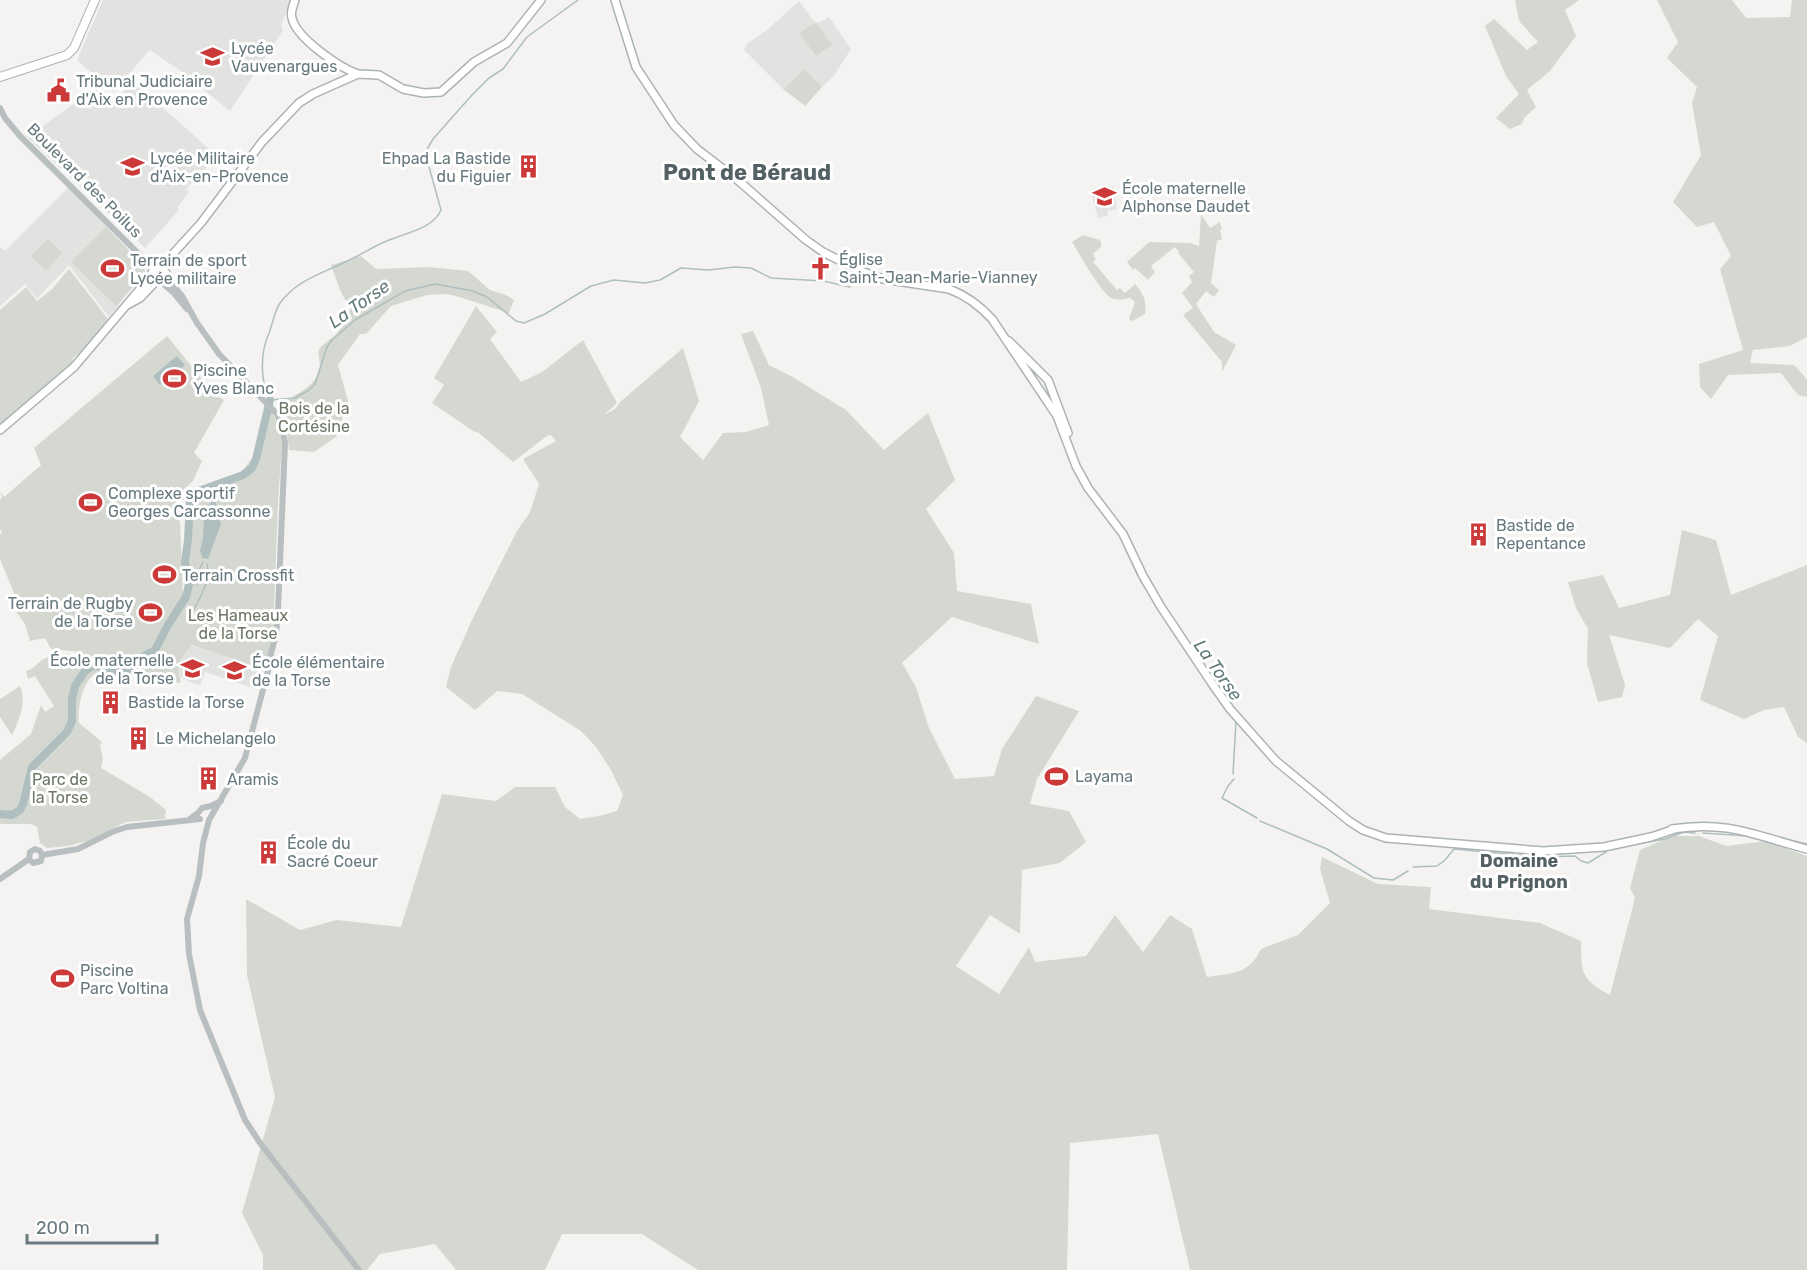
<svg xmlns="http://www.w3.org/2000/svg" width="1807" height="1270" font-family="Rubik,sans-serif">
<rect width="100%" height="100%" fill="#f4f3f1"/>
<!-- built -->
<path fill="#e2e3e1" d="M 103,0 L 292,0 L 281,25 L 283,30 L 280,35 L 230,111 L 182,72 L 150,50 L 113,92 L 77,60 Z
M 799,1 L 812,19 L 818,23 L 829,17 L 851,49 L 833,77 L 822,87 L 805,69 L 783,89 L 744,50 L 747,44 L 767,30 Z
M 133,81 L 217,156 L 186,189 L 189,192 L 177,208 L 179,210 L 145,248 L 27,137 L 96,88 L 114,102 Z
M 1113,186 L 1117,209 L 1107,211 L 1108,216 L 1098,218 L 1091,190 Z
M 69,187 L 144,266 L 145,272 L 109,317 L 69,265 L 37,299 L 25,284 L 0,306 L 0,247 L 5,251 Z
M 192,645 L 264,669 L 256,689 L 205,672 L 200,686 L 181,678 L 178,669 L 181,659 Z"/>
<!-- green -->
<path fill="#d5d8d1" d="M 1515,0 L 1579,0 L 1565,10 L 1576,36 L 1550,71 L 1527,90 L 1536,107 L 1524,118 L 1522,124 L 1510,129 L 1496,118 L 1519,94 L 1506,76 L 1485,26 L 1494,19 L 1527,50 L 1538,42 L 1519,21 Z
M 1657,0 L 1732,0 L 1746,18 L 1790,17 L 1792,0 L 1807,0 L 1807,337 L 1790,346 L 1753,350 L 1750,363 L 1794,365 L 1807,379 L 1807,397 L 1798,395 L 1781,373 L 1728,375 L 1711,399 L 1700,387 L 1699,364 L 1743,350 L 1720,269 L 1731,256 L 1714,222 L 1697,227 L 1673,202 L 1701,155 L 1692,103 L 1697,87 L 1667,58 L 1678,42 Z
M 814,23 L 817,24 L 832,45 L 816,56 L 799,33 Z
M 805,69 L 822,87 L 805,106 L 783,89 Z
M 1201,214 L 1210,228 L 1220,222 L 1222,229 L 1220,230 L 1222,239 L 1217,241 L 1211,283 L 1219,290 L 1214,297 L 1206,291 L 1196,304 L 1214,332 L 1236,345 L 1222,372 L 1222,362 L 1183,315 L 1193,308 L 1182,293 L 1192,282 L 1189,276 L 1194,272 L 1178,253 L 1179,252 L 1175,247 L 1151,266 L 1155,272 L 1148,280 L 1135,268 L 1133,270 L 1127,262 L 1149,242 L 1190,243 L 1199,246 Z
M 106,227 L 144,266 L 145,272 L 116,306 L 71,262 Z
M 1083,235 L 1100,240 L 1102,246 L 1093,254 L 1096,259 L 1093,262 L 1117,290 L 1120,288 L 1125,293 L 1135,284 C 1143,293 1147,301 1145,314 L 1132,321 L 1129,319 L 1135,302 L 1130,298 C 1124,299 1117,301 1111,298 C 1100,291 1080,255 1072,242 Z
M 48,239 L 62,253 L 46,271 L 31,256 Z
M 361,256 L 376,269 L 429,267 L 468,271 L 490,290 L 506,295 L 514,300 L 509,313 L 456,296 L 447,294 L 427,295 L 391,306 L 366,334 L 360,334 L 338,365 L 348,401 L 336,437 L 314,452 L 289,450 L 286,421 L 279,407 C 293,393 312,391 319,371 C 322,363 316,354 320,348 C 325,342 333,338 338,332 C 344,325 348,316 351,307 C 340,296 337,280 331,265 Z
M 69,269 L 108,319 L 83,350 L 73,358 L 72,365 L 0,426 L 0,310 L 26,287 L 37,301 L 52,289 Z
M 476,306 L 497,332 L 490,339 L 521,382 L 542,372 L 583,340 L 617,403 L 604,415 L 615,409 L 620,402 L 683,348 L 699,401 L 680,437 L 703,460 L 723,433 L 746,432 L 769,425 L 761,388 L 741,334 L 753,331 L 769,365 L 791,376 L 846,410 L 884,450 L 928,413 L 955,480 L 926,509 L 954,553 L 957,591 L 1031,604 L 1039,644 L 952,617 L 902,663 L 916,687 L 929,728 L 955,779 L 994,776 L 1002,749 L 1036,696 L 1079,711 L 1037,779 L 1030,804 L 1069,811 L 1086,842 L 1060,863 L 1022,870 L 1020,934 L 990,915 L 956,966 L 999,994 L 1029,947 L 1035,962 L 1086,956 L 1115,915 L 1143,952 L 1170,915 L 1192,929 L 1207,977 C 1233,973 1248,975 1261,949 L 1298,935 L 1330,903 L 1320,869 L 1322,857 L 1378,884 L 1431,887 L 1429,909 L 1540,923 L 1581,941 C 1581,972 1581,980 1610,995 L 1635,898 L 1630,888 L 1640,850 L 1672,836 L 1699,836 L 1726,846 L 1766,841 L 1807,856 L 1807,1270 L 1190,1270 L 1158,1134 L 1070,1143 L 1067,1270 L 698,1270 L 642,1234 L 562,1234 L 545,1270 L 456,1270 L 435,1244 L 380,1254 L 367,1270 L 263,1270 L 263,1255 L 242,1213 L 275,1097 L 247,975 L 246,899 L 300,930 L 337,920 L 401,927 L 442,794 L 496,801 L 515,787 L 555,787 L 565,807 L 580,819 L 599,816 L 617,811 L 623,795 L 611,770 L 596,747 L 581,731 L 522,694 L 497,691 L 475,710 L 446,687 L 451,667 L 472,620 L 517,531 L 530,512 L 539,484 L 523,459 L 556,441 L 551,435 L 547,436 L 513,462 L 479,433 L 473,431 L 432,403 L 444,385 L 434,378 Z
M 167,336 L 215,395 L 224,400 L 194,453 L 202,461 L 193,481 L 182,491 L 175,514 L 180,522 L 183,595 L 192,542 L 189,514 L 202,488 L 236,479 L 253,457 L 268,405 L 278,424 L 282,444 L 278,502 L 273,636 L 264,669 L 192,645 L 181,659 L 178,669 L 181,683 C 171,682 163,678 154,676 C 142,672 129,678 117,677 C 109,676 101,671 94,675 C 82,682 77,711 79,723 L 102,742 L 100,746 L 103,758 L 101,768 L 150,797 L 166,810 L 165,819 L 126,822 L 87,841 L 68,846 L 47,848 L 40,843 L 37,827 L 31,824 L 0,824 L 0,760 L 31,734 L 41,705 L 45,712 L 54,706 L 35,676 L 28,679 L 26,671 C 34,669 36,664 42,660 C 57,652 70,655 86,656 L 81,652 L 51,649 L 45,638 L 30,641 L 25,624 L 17,613 L 14,593 L 0,559 L 0,535 L 2,532 L 0,529 L 0,500 L 2,498 L 0,492 L 4,497 L 41,465 L 34,448 Z
M 1682,530 L 1716,540 L 1731,595 L 1807,565 L 1807,743 L 1798,737 L 1784,707 L 1764,710 L 1744,719 L 1700,700 L 1718,636 L 1698,619 L 1670,648 L 1609,635 L 1625,685 L 1622,697 L 1598,702 L 1587,663 L 1588,629 L 1576,608 L 1568,582 L 1603,575 L 1619,608 L 1670,595 Z
M 20,686 C 27,701 19,721 12,735 L 0,717 L 0,699 Z"/>
<!-- water -->
<path fill="#afbfbf" d="M 177,356 L 185,365 L 160,385 L 153,376 Z
M 215,499 L 221,524 L 208,559 L 202,558 L 200,550 C 207,534 198,511 215,499 Z"/>
<g fill="none" stroke-linecap="round" stroke-linejoin="round">
<!-- stream -->
<path stroke="#afbfbf" stroke-width="1.5" d="M 578,0 L 527,37 L 503,69 L 489,78 L 472,95 L 433,139 L 426,151 L 426,156 L 441,210 C 434,227 410,232 395,238 C 377,243 362,255 345,262 C 321,274 297,280 280,303 C 274,312 273,323 269,333 C 260,353 260,381 270,400 L 295,398 L 309,390 L 315,384 L 327,347 L 332,340 L 355,320 L 405,291 L 435,284 L 473,291 L 487,297 L 516,321 L 524,323 L 545,314 L 591,286 L 614,280 L 645,283 L 660,280 L 681,268 L 708,270 L 735,267 L 751,268 L 771,278 L 823,281 L 850,287
M 1126,550 L 1138,576
M 1140,580 L 1150,594
M 197,585 L 199,570 L 203,562
M 1154,601 L 1157,608
M 189,618 C 197,604 212,580 207,564
M 1166,622 L 1225,708
M 1233,774 L 1236,721
M 1234,779 L 1228,786 L 1222,798 L 1257,818
M 1260,821 L 1327,849 L 1374,878 L 1393,880 L 1408,871
M 1703,833 L 1748,836
M 1776,837 L 1807,844
M 1631,845 L 1665,839 L 1684,832 L 1695,833
M 1413,867 L 1437,866 L 1445,860 L 1454,849 L 1541,857 L 1575,856 L 1581,861 L 1588,863 L 1606,852"/>
<!-- river -->
<path stroke="#afbfbf" stroke-width="8" d="M 0,814 L 12,815 L 20,810 L 23,804 L 32,767 L 67,732 L 72,721 L 72,699 L 75,686 L 85,671 L 94,665 L 112,671 L 126,672 L 139,659 L 155,650 L 168,625 L 186,597 L 189,585 L 185,562 L 188,540 L 190,500 L 196,492 L 243,475 L 252,468 L 256,459 L 270,400"/>
<defs>
<path id="secondary" d="M 295,0 C 293,6 290,12 292,18 C 296,38 340,68 358,74
M 615,0 L 636,67 L 674,125 L 697,149 L 740,182 L 806,240 L 823,252 L 861,271 L 883,279 L 949,289 C 965,295 980,306 992,319 L 1057,416 L 1076,466 L 1088,488 L 1123,534 L 1143,576 L 1161,607 L 1213,685 L 1230,709 L 1276,761 L 1349,821 L 1363,830 L 1386,838 L 1543,851 L 1604,847 L 1651,837 L 1675,829
M 162,268 L 170,257 L 201,223 L 262,142 L 299,103 L 313,94 L 358,74 L 379,75 L 403,89 L 424,93 L 441,92 L 474,62 L 507,43 L 541,0
M 127,305 L 140,298 L 156,281 L 165,279 L 166,273 L 162,268
M 1009,341 L 1048,380 L 1068,433
M 0,430 L 74,367 L 151,276 L 153,270 L 158,267 L 162,268
M 1672,829 C 1728,820 1756,836 1807,849"/>
<path id="primary" d="M 0,77 L 67,55 L 74,48 L 95,0"/>
</defs>
<!-- secondary casing -->
<use href="#secondary" stroke="#acb3b5" stroke-width="10"/>
<!-- primary casing -->
<use href="#primary" stroke="#adb3b4" stroke-width="10"/>
<!-- tertiary -->
<path stroke="#b9bec0" stroke-width="6" d="M 0,108 L 5,118 L 20,136 L 154,269
M 166,277 L 182,296 L 197,323 L 219,354 L 277,414 L 281,424 L 285,442 L 278,611 L 276,635 L 270,657
M 161,282 L 174,293 L 187,309
M 271,655 L 268,671 L 245,758 L 209,820 L 203,843 L 199,876 L 187,919 L 189,954 L 200,1010 L 245,1120 L 260,1143 L 359,1270
M 190,819 L 198,813 L 202,808 L 211,806 L 221,801
M 42,855 L 78,849 L 112,832 L 127,827 L 200,819
M 29,859 L 30,852 L 35,849 L 40,851 L 42,855
M 29,859 L 33,863 L 41,861 L 42,855
M 0,879 L 29,859"/>
<!-- secondary -->
<use href="#secondary" stroke="#fff" stroke-width="7"/>
<!-- primary -->
<use href="#primary" stroke="#fff" stroke-width="8"/>
</g>
<!-- icons -->
<defs>
<symbol id="school-bare" viewBox="-9 -9 18 18"><path d="M0-5L7-2L0 1L-7-2ZM-4 1L0 2.5L4 1V4Q0 6-4 4Z" fill="#cc3939" stroke="#fff" stroke-width="2.5" paint-order="stroke"/></symbol>
<symbol id="civic-bare" viewBox="-9 -9 18 18"><path d="M-.6-6.5H3V-4.5H.6V-3L4-1V1h2V6H-6V1h2V-1L-.6-3ZM-1.2 2.5V6h2.4V2.5Z" fill="#cc3939" stroke="#fff" stroke-width="2.5" paint-order="stroke"/></symbol>
<symbol id="building-bare" viewBox="-9 -9 18 18"><path d="M-4-6H4V6H1V3H-1V6H-4ZM-2.5-4.3h1.7v1.8h-1.7ZM.8-4.3h1.7v1.8H.8ZM-2.5-1h1.7V.8h-1.7ZM.8-1h1.7V.8H.8Z" fill="#cc3939" stroke="#fff" stroke-width="2.5" paint-order="stroke"/></symbol>
<symbol id="church-bare" viewBox="-9 -9 18 18"><path d="M-1.2-6h2.4v3.5h3.3v2.4h-3.3V6h-2.4V-.1h-3.3v-2.4h3.3Z" fill="#cc3939" stroke="#fff" stroke-width="2.5" paint-order="stroke"/></symbol>
<symbol id="stadium-bare" viewBox="-9 -9 18 18"><path d="M0-5a6.5 5 0 1 0 0 10a6.5 5 0 1 0 0-10ZM-3.5-1.8h7v3.6h-7Z" fill="#cc3939" stroke="#fff" stroke-width="2.5" paint-order="stroke"/></symbol>
</defs>
<g fill-rule="evenodd">
<use href="#school-bare" x="196" y="40" width="33" height="33"/>
<use href="#civic-bare" x="42" y="74" width="33" height="33"/>
<use href="#school-bare" x="116" y="150" width="33" height="33"/>
<use href="#building-bare" x="512" y="150" width="33" height="33"/>
<use href="#school-bare" x="1088" y="180" width="33" height="33"/>
<use href="#church-bare" x="804" y="252" width="33" height="33"/>
<use href="#stadium-bare" x="96" y="252" width="33" height="33"/>
<use href="#stadium-bare" x="158" y="362" width="33" height="33"/>
<use href="#stadium-bare" x="74" y="486" width="33" height="33"/>
<use href="#building-bare" x="1462" y="518" width="33" height="33"/>
<use href="#stadium-bare" x="148" y="558" width="33" height="33"/>
<use href="#stadium-bare" x="134" y="596" width="33" height="33"/>
<use href="#school-bare" x="176" y="652" width="33" height="33"/>
<use href="#school-bare" x="218" y="654" width="33" height="33"/>
<use href="#building-bare" x="94" y="686" width="33" height="33"/>
<use href="#building-bare" x="122" y="722" width="33" height="33"/>
<use href="#stadium-bare" x="1040" y="760" width="33" height="33"/>
<use href="#building-bare" x="192" y="762" width="33" height="33"/>
<use href="#building-bare" x="252" y="836" width="33" height="33"/>
<use href="#stadium-bare" x="46" y="962" width="33" height="33"/>
</g>
<g text-anchor="middle" stroke-width="6" stroke-linejoin="round" paint-order="stroke">
<!-- poi labels -->
<g font-size="16" fill="#67797e" stroke="#fff" text-anchor="start">
<text x="231" y="54">Lycée<tspan x="231" dy="18">Vauvenargues</tspan></text>
<text x="76" y="87">Tribunal Judiciaire<tspan x="76" dy="18">d'Aix en Provence</tspan></text>
<text x="150" y="164">Lycée Militaire<tspan x="150" dy="18">d'Aix-en-Provence</tspan></text>
<text x="511" y="164" text-anchor="end">Ehpad La Bastide<tspan x="511" dy="18">du Figuier</tspan></text>
<text x="1122" y="194">École maternelle<tspan x="1122" dy="18">Alphonse Daudet</tspan></text>
<text x="839" y="265">Église<tspan x="839" dy="18">Saint-Jean-Marie-Vianney</tspan></text>
<text x="130" y="266">Terrain de sport<tspan x="130" dy="18">Lycée militaire</tspan></text>
<text x="193" y="376">Piscine<tspan x="193" dy="18">Yves Blanc</tspan></text>
<text x="108" y="499">Complexe sportif<tspan x="108" dy="18">Georges Carcassonne</tspan></text>
<text x="1496" y="531">Bastide de<tspan x="1496" dy="18">Repentance</tspan></text>
<text x="182" y="581">Terrain Crossfit</text>
<text x="133" y="609" text-anchor="end">Terrain de Rugby<tspan x="133" dy="18">de la Torse</tspan></text>
<text x="174" y="666" text-anchor="end">École maternelle<tspan x="174" dy="18">de la Torse</tspan></text>
<text x="252" y="668">École élémentaire<tspan x="252" dy="18">de la Torse</tspan></text>
<text x="128" y="708">Bastide la Torse</text>
<text x="156" y="744">Le Michelangelo</text>
<text x="1075" y="782">Layama</text>
<text x="227" y="785">Aramis</text>
<text x="287" y="849">École du<tspan x="287" dy="18">Sacré Coeur</tspan></text>
<text x="80" y="976">Piscine<tspan x="80" dy="18">Parc Voltina</tspan></text>
</g>
<!-- street labels -->
<g font-size="16" fill="#67797e" stroke="#fff">
<text transform="translate(85 180) rotate(45)" y="6">Boulevard des Poilus</text>
</g>
<!-- park labels -->
<g font-size="16" fill="#6c7665" stroke="#fff">
<text x="314" y="414">Bois de la<tspan x="314" dy="18">Cortésine</tspan></text>
<text x="238" y="621">Les Hameaux<tspan x="238" dy="18">de la Torse</tspan></text>
<text x="60" y="785">Parc de<tspan x="60" dy="18">la Torse</tspan></text>
</g>
<!-- water labels -->
<g font-size="18" font-style="italic" fill="#637b7b" stroke="#fff">
<text transform="translate(359 304) rotate(-35)" y="6">La Torse</text>
<text transform="translate(1218 670) rotate(55)" y="6">La Torse</text>
</g>
<!-- neighbourhood labels -->
<g font-size="18" font-weight="bold" fill="#546164" stroke="#fff">
<text x="1519" y="867">Domaine<tspan x="1519" dy="21">du Prignon</tspan></text>
</g>
<!-- district labels -->
<g font-size="22" font-weight="bold" fill="#546164" stroke="#fff">
<text x="747" y="180">Pont de Béraud</text>
</g>
</g>
<!-- scale -->
<path d="M27 1234v9h130v-9" fill="none" stroke="#67797e" stroke-width="3"/>
<text x="36" y="1234" font-size="18" fill="#67797e" stroke="#ffffff" stroke-width="4.5" paint-order="stroke">200 m</text>
</svg>
